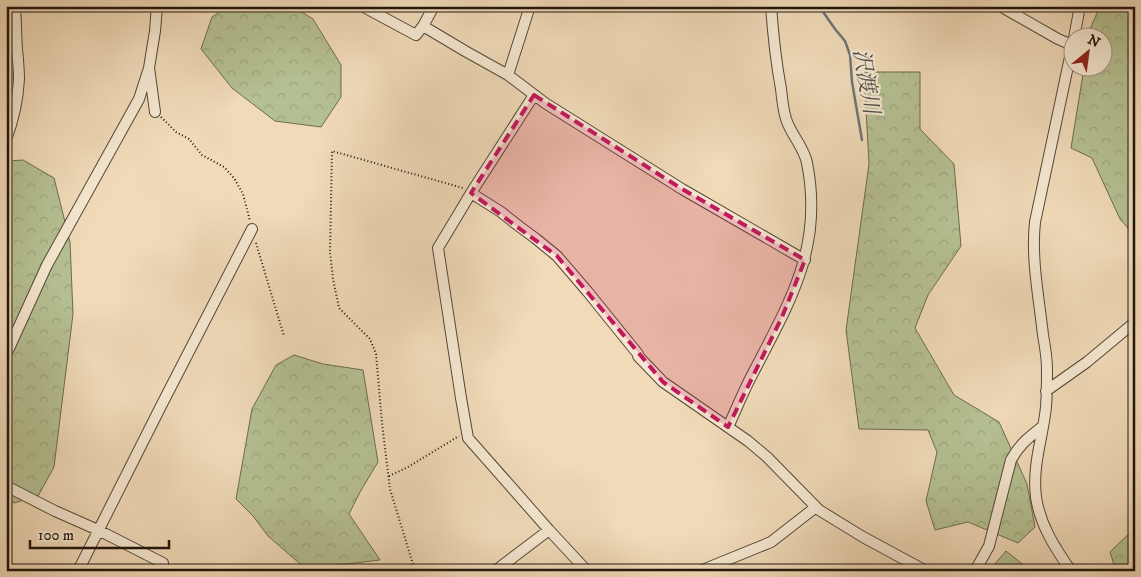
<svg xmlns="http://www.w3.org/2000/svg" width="1141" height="577" font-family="'IM FELL DW Pica','Noto Serif JP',serif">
<defs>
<pattern id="forest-crowns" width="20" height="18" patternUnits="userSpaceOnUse" patternTransform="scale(1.25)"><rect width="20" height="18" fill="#b5c092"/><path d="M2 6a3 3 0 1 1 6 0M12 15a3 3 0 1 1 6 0" fill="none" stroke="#9ba47d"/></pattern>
</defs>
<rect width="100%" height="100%" fill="#f0dab8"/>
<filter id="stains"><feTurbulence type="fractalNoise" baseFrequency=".004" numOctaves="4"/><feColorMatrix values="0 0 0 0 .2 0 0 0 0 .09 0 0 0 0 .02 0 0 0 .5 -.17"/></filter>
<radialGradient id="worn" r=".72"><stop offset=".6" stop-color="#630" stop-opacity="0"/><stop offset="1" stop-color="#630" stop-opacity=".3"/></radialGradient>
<!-- forest -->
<path fill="url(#forest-crowns)" stroke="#6b6b50" d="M 229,6 L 292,6 L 313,19 L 341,65 L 341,97 L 321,127 L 275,121 L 232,88 L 201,49 L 212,17 Z
M 1100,6 L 1135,6 L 1135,236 L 1120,219 L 1092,158 L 1071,148 L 1084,68 L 1104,68 L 1104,38 L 1089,37 L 1090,29 Z
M 864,72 L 920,72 L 920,129 L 954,164 L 961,246 L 928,295 L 915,328 L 954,395 L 999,422 L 1027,484 L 1035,527 L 1018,543 L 968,522 L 935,530 L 926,501 L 937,452 L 928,430 L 859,429 L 846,330 L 869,164 Z
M 23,160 L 54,178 L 70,242 L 73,314 L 54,467 L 38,496 L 14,503 L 6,493 L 6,162 L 8,161 Z
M 294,355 L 323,364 L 363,370 L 378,462 L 360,492 L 349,514 L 380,560 L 306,569 L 268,536 L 253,516 L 236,499 L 252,409 L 276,365 Z
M 1135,528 L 1135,571 L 1116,571 L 1110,552 Z
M 1006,551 L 1031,571 L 989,571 Z"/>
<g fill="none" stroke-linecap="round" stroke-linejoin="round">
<!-- stream -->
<path stroke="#6d7775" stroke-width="2.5" d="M 819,6 L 835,29 L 845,41 L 850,55 L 852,82 L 862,140"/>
<defs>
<path id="minor" d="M 362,6 L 416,35 L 423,26 L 434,6
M 1000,6 L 1058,39 L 1072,45
M 423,26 L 465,51 L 508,75 L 545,103 L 682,189 L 805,260
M 1074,38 L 1080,6
M 508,75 L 530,6
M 534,95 L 471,193 L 438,248 L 461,398 L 468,438 L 549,530 L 587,571
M 155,112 L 149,68 L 155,31 L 157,6
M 6,140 C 13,121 18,100 19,79 C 19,69 18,59 17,49 C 16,35 16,20 15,6
M 471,193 L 501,212 L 520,227 L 535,238 L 557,256 L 587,291 L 638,354 L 638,356 L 663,382 L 748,441 L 767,457 L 819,510 L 863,537 L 926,571
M 6,355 L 47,265 L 139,99 L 149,68
M 1046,391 L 1087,362 L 1135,322
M 728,427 C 736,410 743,392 752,375 C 789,303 824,248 807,163 C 804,147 791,135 786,119 C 783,109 782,99 781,89 C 776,62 773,34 771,6
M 6,486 L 55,511 L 98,530 L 163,563 L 163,571
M 78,571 L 160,408 L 252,229
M 495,571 L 549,530
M 700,571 L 771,542 L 816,507
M 975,571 L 989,546 L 1011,460 C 1020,444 1028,438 1042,427
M 1071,571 C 1055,548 1040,525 1036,497 C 1032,465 1043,437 1046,407 C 1047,394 1047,381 1047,369 C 1047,358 1045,346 1043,335 C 1039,298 1031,259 1035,222 L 1074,38"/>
</defs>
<!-- minor casing -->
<use href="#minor" stroke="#554738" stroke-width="12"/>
<!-- path -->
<path stroke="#21160e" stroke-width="2" stroke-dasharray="1 2.5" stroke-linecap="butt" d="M 161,117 L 176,132 L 189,139 L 202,155 L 224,167 L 234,178 L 243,194 L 250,221
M 256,243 L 284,336
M 389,476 L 408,467 L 459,436
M 415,571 L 390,489 L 382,423 L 376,354 L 370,339 L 339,308 L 333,279 L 330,252 L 332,151 L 463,188"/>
<!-- minor -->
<use href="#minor" stroke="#f5e7d1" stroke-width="10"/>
</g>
<!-- marked area -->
<path fill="#c2185b" fill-opacity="0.2" stroke="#c2185b" stroke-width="4" stroke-dasharray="10 6" stroke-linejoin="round" d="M 534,95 L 682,189 L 805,260 L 782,317 L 728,427 L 663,382 L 557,256 L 471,193 Z"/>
<g text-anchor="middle" stroke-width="4.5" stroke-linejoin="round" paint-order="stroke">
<!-- water labels -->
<g font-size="22" font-style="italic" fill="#4d4f4a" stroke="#f5e7d1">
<text transform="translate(867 81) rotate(80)" y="8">沢渡川</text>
</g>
</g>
<!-- margin -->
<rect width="1141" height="577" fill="none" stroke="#f0dab8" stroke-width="25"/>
<rect x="8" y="8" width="1126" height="562" fill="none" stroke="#21160e" stroke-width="2.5"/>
<rect x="12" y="12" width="1116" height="552" fill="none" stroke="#21160e"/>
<!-- north arrow -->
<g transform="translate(1088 52) rotate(29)"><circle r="24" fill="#f5e7d1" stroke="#a09383"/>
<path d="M0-4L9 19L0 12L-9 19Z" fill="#8f2418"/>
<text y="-8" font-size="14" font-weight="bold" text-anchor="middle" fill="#21160e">N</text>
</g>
<!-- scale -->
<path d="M30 540v8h139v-8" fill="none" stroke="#21160e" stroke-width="2.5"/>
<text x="38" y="540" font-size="15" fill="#21160e" stroke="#f5e7d1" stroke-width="4" paint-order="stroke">100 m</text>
<rect width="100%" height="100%" filter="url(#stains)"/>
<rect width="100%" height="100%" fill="url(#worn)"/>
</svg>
